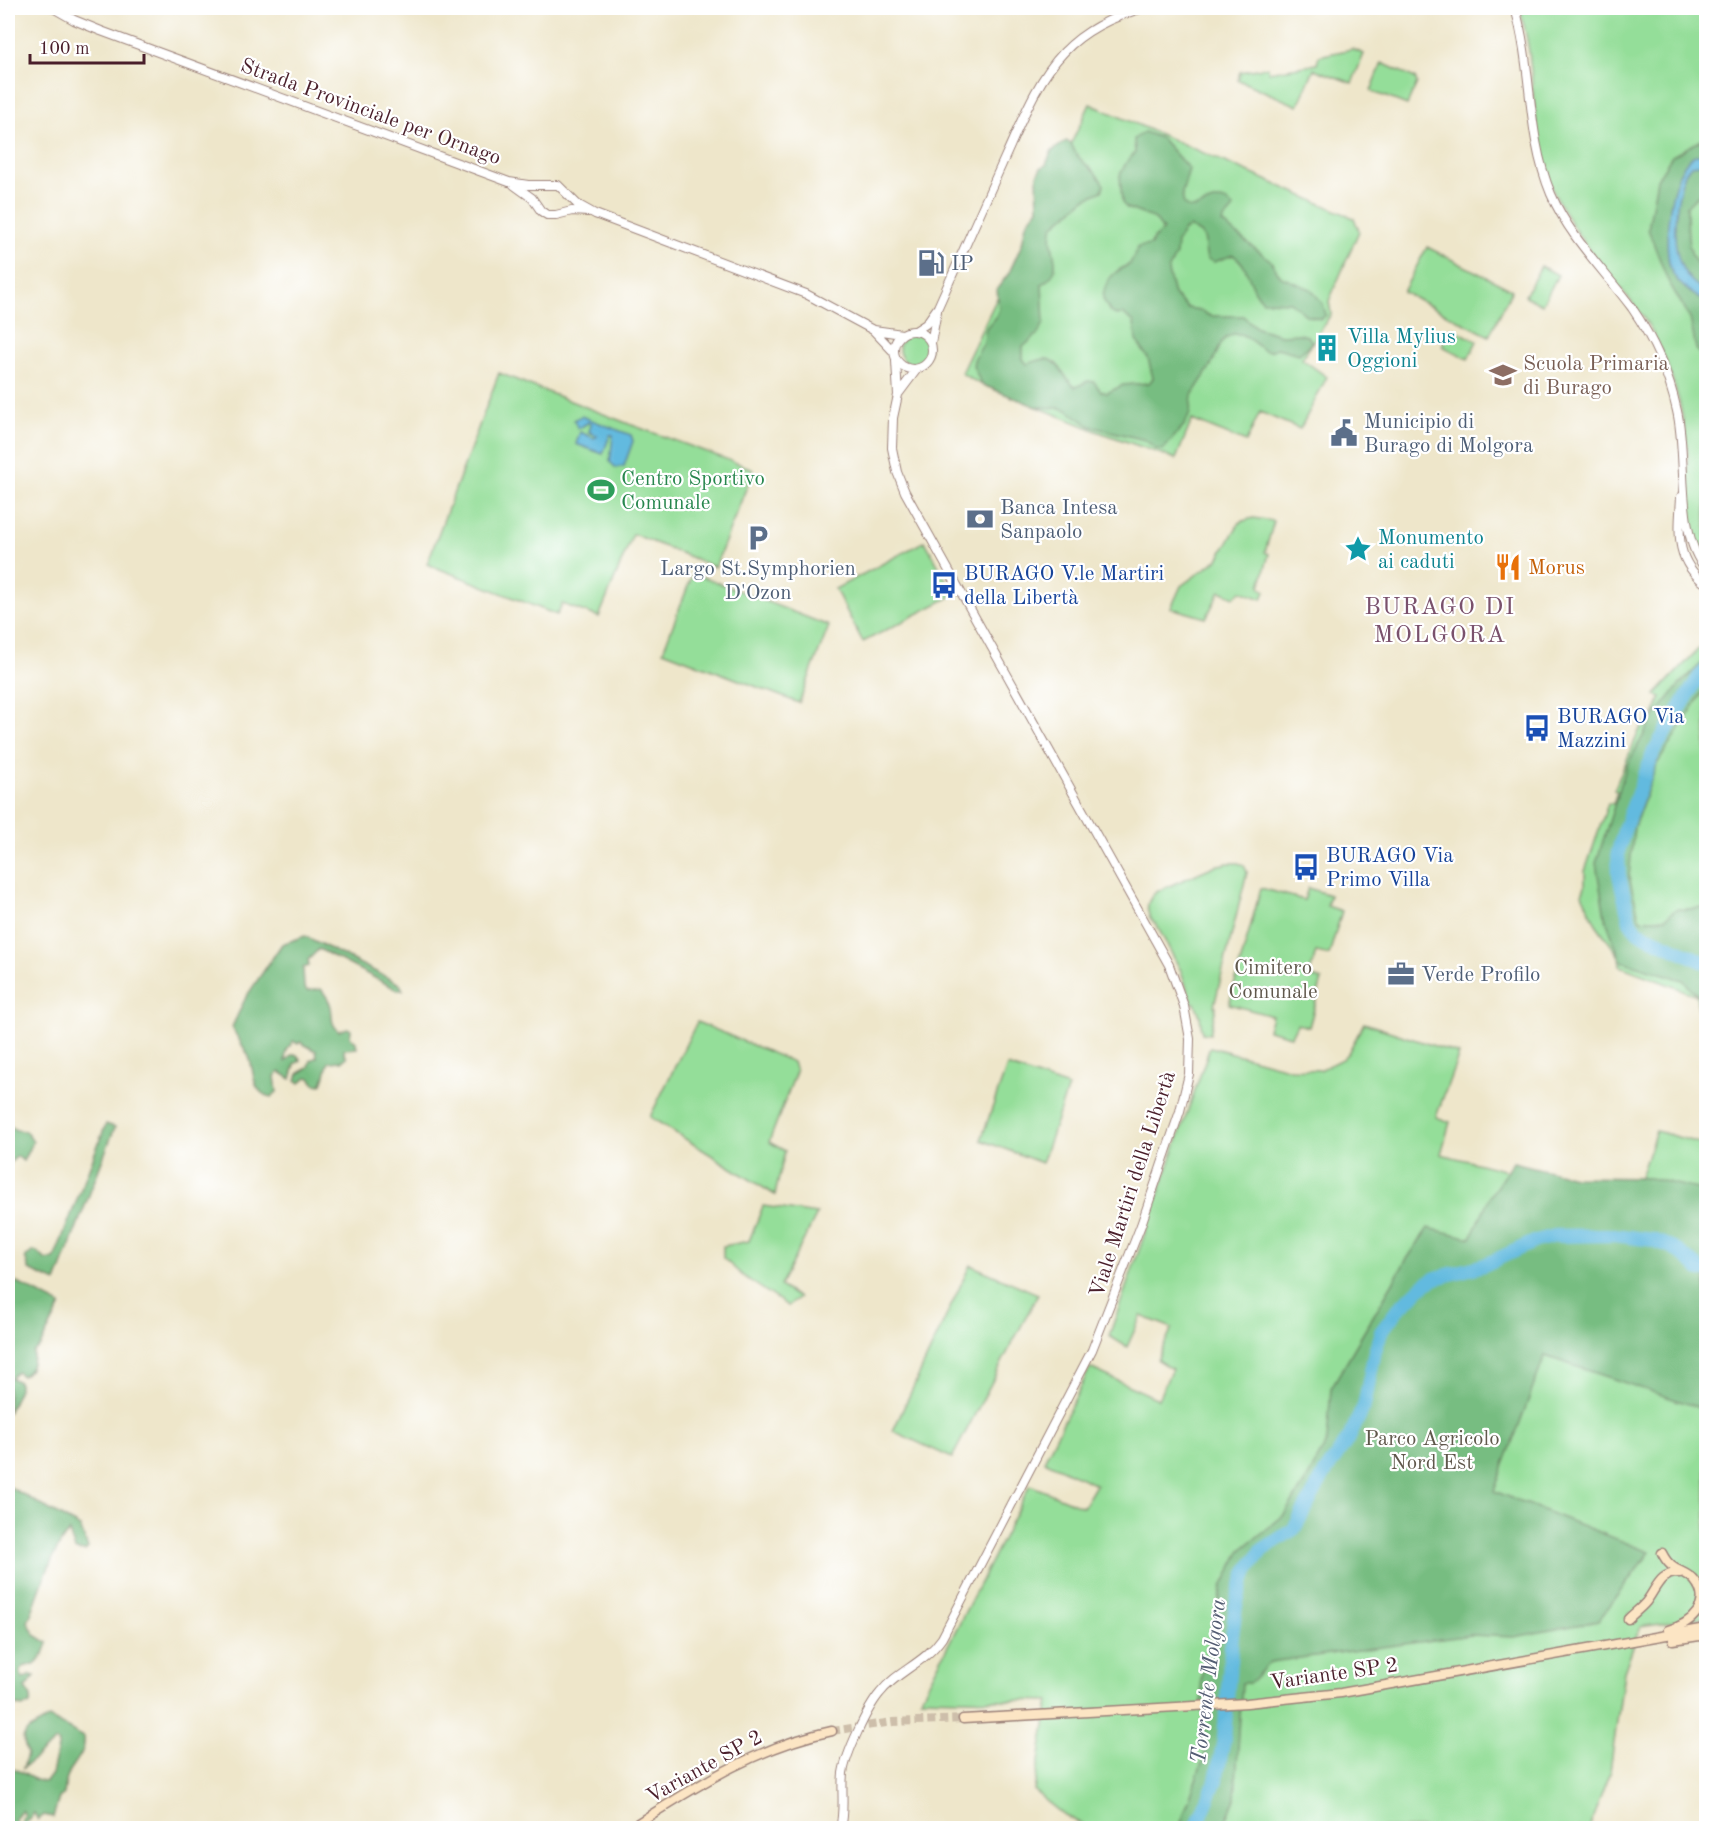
<svg xmlns="http://www.w3.org/2000/svg" width="1714" height="1836" font-family="'Old Standard TT',serif">
<rect width="100%" height="100%" fill="#fff"/>
<filter id="ink" filterUnits="userSpaceOnUse"><feTurbulence type="fractalNoise" baseFrequency=".0167" numOctaves="2"/><feDisplacementMap in="SourceGraphic" scale="12" xChannelSelector="R" yChannelSelector="G"/><feConvolveMatrix kernelMatrix="1 2 1 2 8 2 1 2 1" color-interpolation-filters="sRGB"/></filter>
<filter id="wash" filterUnits="userSpaceOnUse"><feTurbulence type="fractalNoise" baseFrequency=".008" numOctaves="4" result="noise"/><feDisplacementMap in="SourceGraphic" scale="24" xChannelSelector="R" yChannelSelector="G"/><feGaussianBlur stdDeviation="1.35" result="paint"/><feColorMatrix in="noise" values="0 0 0 0 0 0 0 0 0 0 0 0 0 0 0 0 0 1.4 0 .05"/><feComposite in="paint" operator="in"/></filter>
<g filter="url(#wash)">
<rect width="100%" height="100%" fill="#eee6ca"/>
<!-- green -->
<path fill="#94de99" stroke="#6f7e62" stroke-width="1.5" d="M 1520,8 L 1706,8 L 1706,560 C 1682,528 1690,483 1687,445 C 1686,431 1682,415 1679,401 C 1672,376 1663,351 1650,328 C 1637,305 1617,285 1600,264 C 1583,243 1567,219 1555,195 C 1534,150 1535,101 1529,52 C 1527,37 1523,22 1520,8 Z
M 1352,49 L 1364,54 L 1352,83 L 1314,69 L 1298,106 L 1238,80 L 1240,72 L 1268,67 L 1269,72 L 1317,64 L 1319,56 Z
M 1382,63 L 1415,78 L 1417,83 L 1407,105 L 1371,91 Z
M 1090,104 L 1354,218 L 1359,231 L 1329,301 L 1331,314 L 1302,359 L 1327,377 L 1300,429 L 1260,412 L 1246,442 L 1192,420 L 1176,459 L 1099,432 L 978,383 L 961,373 Z
M 1427,247 L 1512,290 L 1489,336 L 1403,292 Z
M 1541,266 L 1558,275 L 1542,305 L 1525,296 Z
M 1451,328 L 1477,341 L 1468,359 L 1442,346 Z
M899 349a15 15 0 1 1 30 0a15 15 0 1 1-30 0Z
M 499,373 L 629,424 L 751,468 L 753,471 L 715,567 L 633,534 L 599,617 L 562,604 L 557,615 L 427,564 Z
M 1253,518 L 1274,521 L 1265,552 L 1269,554 L 1260,587 L 1265,591 L 1262,599 L 1241,591 L 1234,597 L 1220,591 L 1206,618 L 1171,608 L 1181,586 L 1218,559 L 1240,522 Z
M 925,541 L 954,595 L 863,642 L 835,589 Z
M 693,573 L 829,626 L 799,703 L 663,651 Z
M 1706,641 L 1706,1053 L 1696,995 L 1620,966 L 1619,956 L 1596,924 L 1582,894 L 1585,887 L 1585,871 L 1608,803 L 1613,804 L 1617,791 L 1614,790 L 1639,731 L 1647,722 L 1651,723 L 1661,697 L 1655,695 Z
M 1228,863 L 1238,863 L 1244,865 L 1247,872 L 1214,1006 L 1216,1007 L 1210,1034 L 1202,1033 L 1200,1016 L 1195,1003 L 1192,1003 L 1181,971 L 1157,926 C 1145,915 1144,903 1156,892 L 1214,866 Z
M 1261,888 L 1304,900 L 1308,888 L 1330,895 L 1327,906 L 1342,911 L 1329,955 L 1316,952 L 1309,976 L 1322,980 L 1309,1027 L 1297,1024 L 1291,1036 L 1268,1030 L 1272,1016 L 1229,1004 Z
M 697,1022 L 793,1062 L 796,1072 L 769,1142 L 785,1151 L 775,1195 L 650,1117 Z
M 1364,1023 L 1459,1054 L 1436,1117 L 1450,1122 L 1441,1154 L 1542,1180 L 1639,1180 L 1656,1131 L 1706,1145 L 1706,1617 L 1640,1627 L 1624,1672 L 1610,1771 L 1589,1828 L 1091,1828 L 1065,1816 L 1034,1791 L 1049,1701 L 921,1698 L 1030,1485 L 1083,1507 L 1096,1485 L 1044,1461 L 1090,1368 L 1158,1399 L 1172,1369 L 1157,1360 L 1172,1328 L 1141,1316 L 1127,1347 L 1109,1336 L 1210,1047 L 1291,1069 L 1320,1070 L 1342,1059 L 1348,1053 Z
M 1007,1066 L 1068,1087 L 1042,1163 L 981,1140 Z
M 763,1206 L 817,1214 L 780,1286 L 799,1298 L 788,1306 L 743,1276 L 723,1258 L 723,1246 L 749,1241 Z
M 970,1265 L 1038,1294 L 952,1458 L 893,1431 Z"/>
<!-- forest -->
<path fill="#77bd81" stroke="#606e56" stroke-width="1.5" d="M 1144,132 L 1161,138 L 1189,169 L 1182,193 L 1184,205 C 1200,217 1215,186 1234,208 C 1230,215 1225,216 1222,223 L 1270,260 L 1281,277 L 1311,289 L 1323,304 L 1326,315 L 1321,319 L 1306,315 L 1290,302 L 1263,301 C 1248,288 1251,266 1233,255 L 1214,262 L 1207,259 C 1201,239 1213,239 1189,227 L 1183,231 L 1177,242 L 1176,254 L 1168,271 L 1174,295 L 1188,308 L 1200,310 L 1210,316 L 1243,316 L 1257,328 L 1281,335 L 1300,334 L 1307,336 L 1312,341 L 1309,346 L 1299,354 L 1277,348 L 1270,351 L 1263,350 L 1247,337 L 1240,334 L 1233,334 L 1227,337 L 1222,342 L 1211,366 L 1192,395 L 1190,413 L 1185,424 L 1163,450 L 1156,449 L 1145,440 L 1090,426 L 1067,410 L 1060,408 L 1037,407 L 983,385 L 979,379 L 973,366 L 974,360 L 984,342 L 986,328 L 997,315 L 999,309 L 997,289 L 1009,273 L 1022,244 L 1026,224 L 1038,209 L 1037,175 L 1041,168 L 1046,165 L 1051,152 L 1066,141 L 1071,143 C 1078,164 1095,167 1104,185 L 1102,191 L 1085,199 L 1053,226 C 1045,250 1069,268 1042,284 L 1044,323 L 1038,334 L 1023,347 L 1023,359 L 1027,364 C 1033,363 1041,358 1047,359 C 1062,362 1064,381 1076,387 L 1088,381 L 1094,382 L 1101,391 L 1107,393 L 1123,385 L 1149,383 L 1153,378 L 1148,358 L 1136,340 L 1134,322 L 1123,314 L 1116,315 L 1110,312 L 1103,299 C 1104,280 1113,272 1130,264 L 1138,247 L 1151,245 L 1153,239 L 1163,230 L 1155,219 L 1127,208 L 1122,203 L 1120,175 L 1126,163 L 1135,153 L 1134,139 Z
M 1706,137 L 1706,188 L 1687,206 C 1688,229 1684,258 1706,272 L 1706,360 L 1696,349 L 1690,318 L 1668,281 L 1648,229 L 1657,179 L 1672,156 Z
M 1706,659 L 1706,687 L 1657,764 L 1634,827 L 1629,877 L 1640,920 L 1666,918 L 1676,909 C 1685,910 1698,908 1706,906 L 1706,1004 L 1683,980 L 1621,961 L 1605,917 L 1596,863 L 1627,765 L 1653,718 L 1681,683 Z
M 305,936 L 400,984 L 403,990 L 396,989 L 319,949 L 308,960 L 309,966 L 303,968 L 304,987 L 307,991 L 321,989 C 325,994 330,1001 331,1007 C 333,1018 330,1024 339,1031 L 348,1028 L 351,1030 L 350,1037 L 356,1042 L 357,1048 L 344,1049 L 344,1053 L 347,1057 L 342,1061 L 329,1062 C 325,1070 326,1077 321,1085 L 315,1084 L 310,1078 L 307,1077 L 300,1083 L 296,1080 L 298,1074 L 309,1067 L 311,1060 L 317,1057 L 316,1051 L 300,1042 L 298,1044 L 293,1041 L 286,1052 L 285,1062 L 292,1055 L 297,1055 L 301,1060 L 295,1064 L 291,1079 L 280,1072 L 275,1076 L 277,1092 L 271,1097 C 251,1093 255,1072 249,1057 C 244,1047 237,1038 232,1027 L 246,997 L 282,944 Z
M 8,1124 L 16,1130 L 25,1131 L 33,1141 L 23,1161 L 17,1156 L 11,1162 L 8,1170 Z
M 106,1124 L 115,1127 L 56,1282 L 29,1270 L 25,1257 L 34,1251 L 39,1253 L 46,1260 L 54,1259 Z
M 1513,1162 L 1574,1177 L 1650,1178 L 1706,1191 L 1706,1410 L 1545,1356 L 1494,1491 L 1650,1552 L 1598,1621 L 1514,1637 L 1471,1635 L 1270,1662 L 1250,1683 L 1242,1683 L 1235,1799 L 1223,1828 L 1179,1828 L 1205,1754 L 1201,1678 L 1222,1587 L 1241,1550 L 1284,1515 L 1309,1476 L 1327,1441 L 1331,1388 L 1405,1262 L 1428,1228 L 1471,1238 L 1490,1196 Z
M 8,1278 L 61,1305 L 40,1346 L 33,1352 C 33,1362 32,1371 22,1376 L 17,1372 L 11,1378 L 19,1382 L 19,1389 L 8,1413 Z
M 8,1486 L 80,1527 L 88,1548 L 85,1551 L 75,1550 L 69,1532 C 52,1549 38,1598 28,1622 L 35,1635 L 48,1643 L 44,1654 L 37,1663 L 23,1667 L 20,1672 L 23,1679 L 31,1675 L 35,1676 L 25,1688 L 31,1697 L 30,1704 L 22,1707 L 11,1704 L 8,1706 Z
M 49,1718 L 84,1737 C 86,1750 78,1759 71,1769 C 66,1776 65,1786 64,1794 L 59,1798 L 53,1817 L 44,1815 L 38,1820 L 34,1813 L 23,1825 L 22,1820 L 25,1815 L 22,1810 L 15,1819 L 19,1828 L 8,1828 L 8,1768 C 23,1769 31,1782 46,1782 L 52,1774 L 59,1743 L 56,1741 L 23,1768 L 27,1754 L 23,1738 L 27,1731 Z"/>
<!-- water -->
<path fill="#62badf" stroke="#566c85" stroke-width="1.5" d="M 1695,155 L 1706,155 L 1706,163 L 1691,165 C 1683,174 1680,188 1678,200 C 1672,233 1672,275 1706,291 L 1706,303 C 1694,295 1679,286 1672,272 C 1661,250 1669,167 1695,155 Z
M 581,416 L 631,435 L 633,441 L 624,466 L 616,468 L 610,462 L 613,435 L 610,435 L 603,454 L 576,444 L 580,432 L 594,438 L 597,436 L 589,432 L 591,424 L 589,422 L 578,429 L 574,420 Z"/>
<g fill="none" stroke-linecap="round" stroke-linejoin="round">
<!-- river -->
<path stroke="#62badf" stroke-width="14" d="M 1706,670 L 1699,677 L 1654,751 L 1625,827 L 1618,852 L 1619,875 L 1630,922 L 1638,932 L 1706,963
M 1196,1828 L 1216,1780 L 1224,1739 L 1232,1636 L 1236,1605 L 1241,1587 L 1247,1571 L 1262,1550 L 1294,1529 L 1325,1473 L 1350,1436 L 1364,1406 L 1375,1351 L 1381,1332 L 1398,1309 L 1425,1284 L 1436,1278 L 1484,1265 L 1536,1241 L 1555,1236 L 1614,1235 L 1653,1240 L 1674,1248 L 1701,1270 L 1706,1271"/>
</g>
</g>
<g filter="url(#ink)">
<g fill="none" stroke-linecap="round" stroke-linejoin="round">
<!-- secondary-tunnel -->
<path stroke="#cdbeaa" stroke-width="8" stroke-dasharray="8 4" stroke-linecap="butt" d="M 832,1731 L 893,1722 L 963,1719"/>
<defs>
<path id="tertiary" d="M 53,8 L 74,20 L 101,31 L 509,182 L 528,185 L 558,185 L 577,204 L 595,214 L 806,294 L 873,330 L 893,351
M 1515,8 C 1533,69 1526,134 1551,194 C 1570,238 1604,270 1632,308 C 1654,340 1669,374 1677,411 C 1688,457 1675,534 1706,569
M 514,185 L 532,198 L 541,211 L 547,215 L 556,215 L 572,211 L 588,212
M 874,330 L 902,334
M894 350a19 19 0 1 1 38 0a19 19 0 1 1-38 0Z
M 915,331 L 926,324 L 938,307 C 961,256 983,206 1006,155 C 1022,120 1037,80 1064,52 C 1086,29 1114,16 1144,8
M 931,343 L 937,311
M 899,393 L 917,369
M 1681,497 C 1679,532 1674,560 1706,584
M 840,1828 C 845,1810 841,1792 843,1773 C 846,1754 867,1708 880,1693 C 898,1670 924,1664 942,1638 L 1092,1350 L 1141,1225 L 1180,1111 L 1189,1074 L 1190,1039 L 1184,1006 L 1169,965 L 905,492 L 897,472 L 892,448 L 893,418 L 898,395 L 896,361"/>
<path id="secondary" d="M 1662,1553 C 1672,1573 1682,1568 1694,1580 C 1714,1604 1691,1624 1668,1630
M 1628,1619 C 1634,1613 1641,1608 1646,1602 C 1657,1588 1659,1572 1680,1573
M 1673,1640 L 1706,1635
M 963,1719 L 1247,1703 L 1341,1693 L 1706,1628
M 630,1828 C 695,1787 755,1747 832,1731"/>
</defs>
<!-- tertiary casing -->
<use href="#tertiary" stroke="#9c827a" stroke-width="10"/>
<!-- secondary casing -->
<use href="#secondary" stroke="#9c827a" stroke-width="11"/>
<!-- tertiary -->
<use href="#tertiary" stroke="#fff" stroke-width="8"/>
<!-- secondary -->
<use href="#secondary" stroke="#fce5c4" stroke-width="8"/>
</g>
</g>
<!-- icons -->
<defs>
<symbol id="fuel-bare" viewBox="-9 -9 18 18"><path d="M-5.5-6h7V0h2V4h1.3V-2.5L3-4.5l.8-.8L6-3V5H2.5V1h-1V6h-7ZM-4.2-4.7v3.2H.2V-4.7Z" fill="#5c6f8a" stroke="#fff" stroke-width="2.5" paint-order="stroke"/></symbol>
<symbol id="building-bare" viewBox="-9 -9 18 18"><path d="M-4-6H4V6H1V3H-1V6H-4ZM-2.5-4.3h1.7v1.8h-1.7ZM.8-4.3h1.7v1.8H.8ZM-2.5-1h1.7V.8h-1.7ZM.8-1h1.7V.8H.8Z" fill="#0f9aa8" stroke="#fff" stroke-width="2.5" paint-order="stroke"/></symbol>
<symbol id="school-bare" viewBox="-9 -9 18 18"><path d="M0-5L7-2L0 1L-7-2ZM-4 1L0 2.5L4 1V4Q0 6-4 4Z" fill="#8d6e63" stroke="#fff" stroke-width="2.5" paint-order="stroke"/></symbol>
<symbol id="civic-bare" viewBox="-9 -9 18 18"><path d="M-.6-6.5H3V-4.5H.6V-3L4-1V1h2V6H-6V1h2V-1L-.6-3ZM-1.2 2.5V6h2.4V2.5Z" fill="#5c6f8a" stroke="#fff" stroke-width="2.5" paint-order="stroke"/></symbol>
<symbol id="stadium-bare" viewBox="-9 -9 18 18"><path d="M0-5a6.5 5 0 1 0 0 10a6.5 5 0 1 0 0-10ZM-3.5-1.8h7v3.6h-7Z" fill="#2e9e5b" stroke="#fff" stroke-width="2.5" paint-order="stroke"/></symbol>
<symbol id="bank-bare" viewBox="-9 -9 18 18"><path d="M-6-4H6V4H-6ZM0-2.3a2.3 2.3 0 1 0 0 4.6a2.3 2.3 0 1 0 0-4.6Z" fill="#5c6f8a" stroke="#fff" stroke-width="2.5" paint-order="stroke"/></symbol>
<symbol id="parking-bare" viewBox="-9 -9 18 18"><path d="M-3.5-5.5H1a3.5 3.5 0 0 1 0 7H-1V5.5H-3.5ZM-1-3.4V-.6H.8a1.4 1.4 0 0 0 0-2.8Z" fill="#5c6f8a" stroke="#fff" stroke-width="2.5" paint-order="stroke"/></symbol>
<symbol id="sight-bare" viewBox="-9 -9 18 18"><path d="M0-6L1.8-2.2L6-1.7L2.9 1.2L3.7 5.4L0 3.3L-3.7 5.4L-2.9 1.2L-6-1.7L-1.8-2.2Z" fill="#0f9aa8" stroke="#fff" stroke-width="2.5" paint-order="stroke"/></symbol>
<symbol id="restaurant-bare" viewBox="-9 -9 18 18"><path d="M-5-6h1v4h1v-4h1v4h1v-4h1v5L-1.5 .5V6h-2V.5L-5-1ZM5-6V6H3V1.5H1.5Q1.5-4 5-6Z" fill="#e8710a" stroke="#fff" stroke-width="2.5" paint-order="stroke"/></symbol>
<symbol id="bus-bare" viewBox="-9 -9 18 18"><path d="M-5-6H5V4H4V6H2V4H-2V6H-4V4H-5ZM-3.5-4V0h7V-4ZM-3.5 1.2v1.5H-2V1.2ZM2 1.2v1.5H3.5V1.2Z" fill="#1a4fb4" stroke="#fff" stroke-width="2.5" paint-order="stroke"/></symbol>
<symbol id="office-bare" viewBox="-9 -9 18 18"><path d="M-6-3h4V-5.5h4V-3h4V5H-6ZM-1-4.5V-3h2v-1.5ZM-6 0V1H6V0Z" fill="#5c6f8a" stroke="#fff" stroke-width="2.5" paint-order="stroke"/></symbol>
</defs>
<g fill-rule="evenodd">
<use href="#fuel-bare" x="912" y="244" width="38" height="38"/>
<use href="#building-bare" x="1308" y="329" width="38" height="38"/>
<use href="#school-bare" x="1484" y="356" width="38" height="38"/>
<use href="#civic-bare" x="1325" y="414" width="38" height="38"/>
<use href="#stadium-bare" x="582" y="471" width="38" height="38"/>
<use href="#bank-bare" x="961" y="500" width="38" height="38"/>
<use href="#parking-bare" x="739" y="519" width="38" height="38"/>
<use href="#sight-bare" x="1339" y="530" width="38" height="38"/>
<use href="#restaurant-bare" x="1489" y="548" width="38" height="38"/>
<use href="#bus-bare" x="925" y="566" width="38" height="38"/>
<use href="#bus-bare" x="1518" y="709" width="38" height="38"/>
<use href="#bus-bare" x="1287" y="848" width="38" height="38"/>
<use href="#office-bare" x="1382" y="955" width="38" height="38"/>
</g>
<g text-anchor="middle" stroke-width="4.5" stroke-linejoin="round" paint-order="stroke">
<!-- street labels -->
<g font-size="21" fill="#4a1f2b" stroke="#fff">
<text transform="translate(371 111) rotate(20)" y="7">Strada Provinciale per Ornago</text>
<text transform="translate(1132 1184) rotate(-72)" y="7">Viale Martiri della Libertà</text>
<text transform="translate(1334 1673) rotate(-8)" y="7">Variante SP 2</text>
<text transform="translate(704 1766) rotate(-29)" y="7">Variante SP 2</text>
</g>
<!-- service labels -->
<g font-size="21" fill="#4e5e75" stroke="#fff" text-anchor="start">
<text x="951" y="270">IP</text>
<text x="1364" y="428">Municipio di<tspan x="1364" dy="24">Burago di Molgora</tspan></text>
<text x="1000" y="514">Banca Intesa<tspan x="1000" dy="24">Sanpaolo</tspan></text>
<text x="758" y="575" text-anchor="middle">Largo St.Symphorien<tspan x="758" dy="24">D'Ozon</tspan></text>
<text x="1421" y="981">Verde Profilo</text>
</g>
<!-- culture labels -->
<g font-size="21" fill="#0d838f" stroke="#fff" text-anchor="start">
<text x="1347" y="343">Villa Mylius<tspan x="1347" dy="24">Oggioni</tspan></text>
<text x="1378" y="544">Monumento<tspan x="1378" dy="24">ai caduti</tspan></text>
</g>
<!-- education labels -->
<g font-size="21" fill="#785e54" stroke="#fff" text-anchor="start">
<text x="1523" y="370">Scuola Primaria<tspan x="1523" dy="24">di Burago</tspan></text>
</g>
<!-- leisure labels -->
<g font-size="21" fill="#27864d" stroke="#fff" text-anchor="start">
<text x="621" y="485">Centro Sportivo<tspan x="621" dy="24">Comunale</tspan></text>
</g>
<!-- food labels -->
<g font-size="21" fill="#c56008" stroke="#fff" text-anchor="start">
<text x="1528" y="574">Morus</text>
</g>
<!-- transit labels -->
<g font-size="21" fill="#164399" stroke="#fff" text-anchor="start">
<text x="964" y="580">BURAGO V.le Martiri<tspan x="964" dy="24">della Libertà</tspan></text>
<text x="1557" y="723">BURAGO Via<tspan x="1557" dy="24">Mazzini</tspan></text>
<text x="1326" y="862">BURAGO Via<tspan x="1326" dy="24">Primo Villa</tspan></text>
</g>
<!-- park labels -->
<g font-size="21" fill="#60584c" stroke="#fff">
<text x="1273" y="974">Cimitero<tspan x="1273" dy="24">Comunale</tspan></text>
<text x="1432" y="1445">Parco Agricolo<tspan x="1432" dy="24">Nord Est</tspan></text>
</g>
<!-- water labels -->
<g font-size="22" font-style="italic" fill="#545d73" stroke="#fff">
<text transform="translate(1207 1681) rotate(-83)" y="8">Torrente Molgora</text>
</g>
<!-- quarter labels -->
<g font-size="24" letter-spacing="1.5" fill="#7a516c" stroke="#fff">
<text x="1440" y="614">BURAGO DI<tspan x="1440" dy="28">MOLGORA</tspan></text>
</g>
</g>
<!-- margin -->
<rect width="1714" height="1836" fill="none" stroke="#fff" stroke-width="30"/>
<!-- scale -->
<path d="M30 54v9h114v-9" fill="none" stroke="#4a1f2b" stroke-width="3"/>
<text x="39" y="54" font-size="18" fill="#4a1f2b" stroke="#ffffff" stroke-width="4.5" paint-order="stroke">100 m</text>
</svg>
